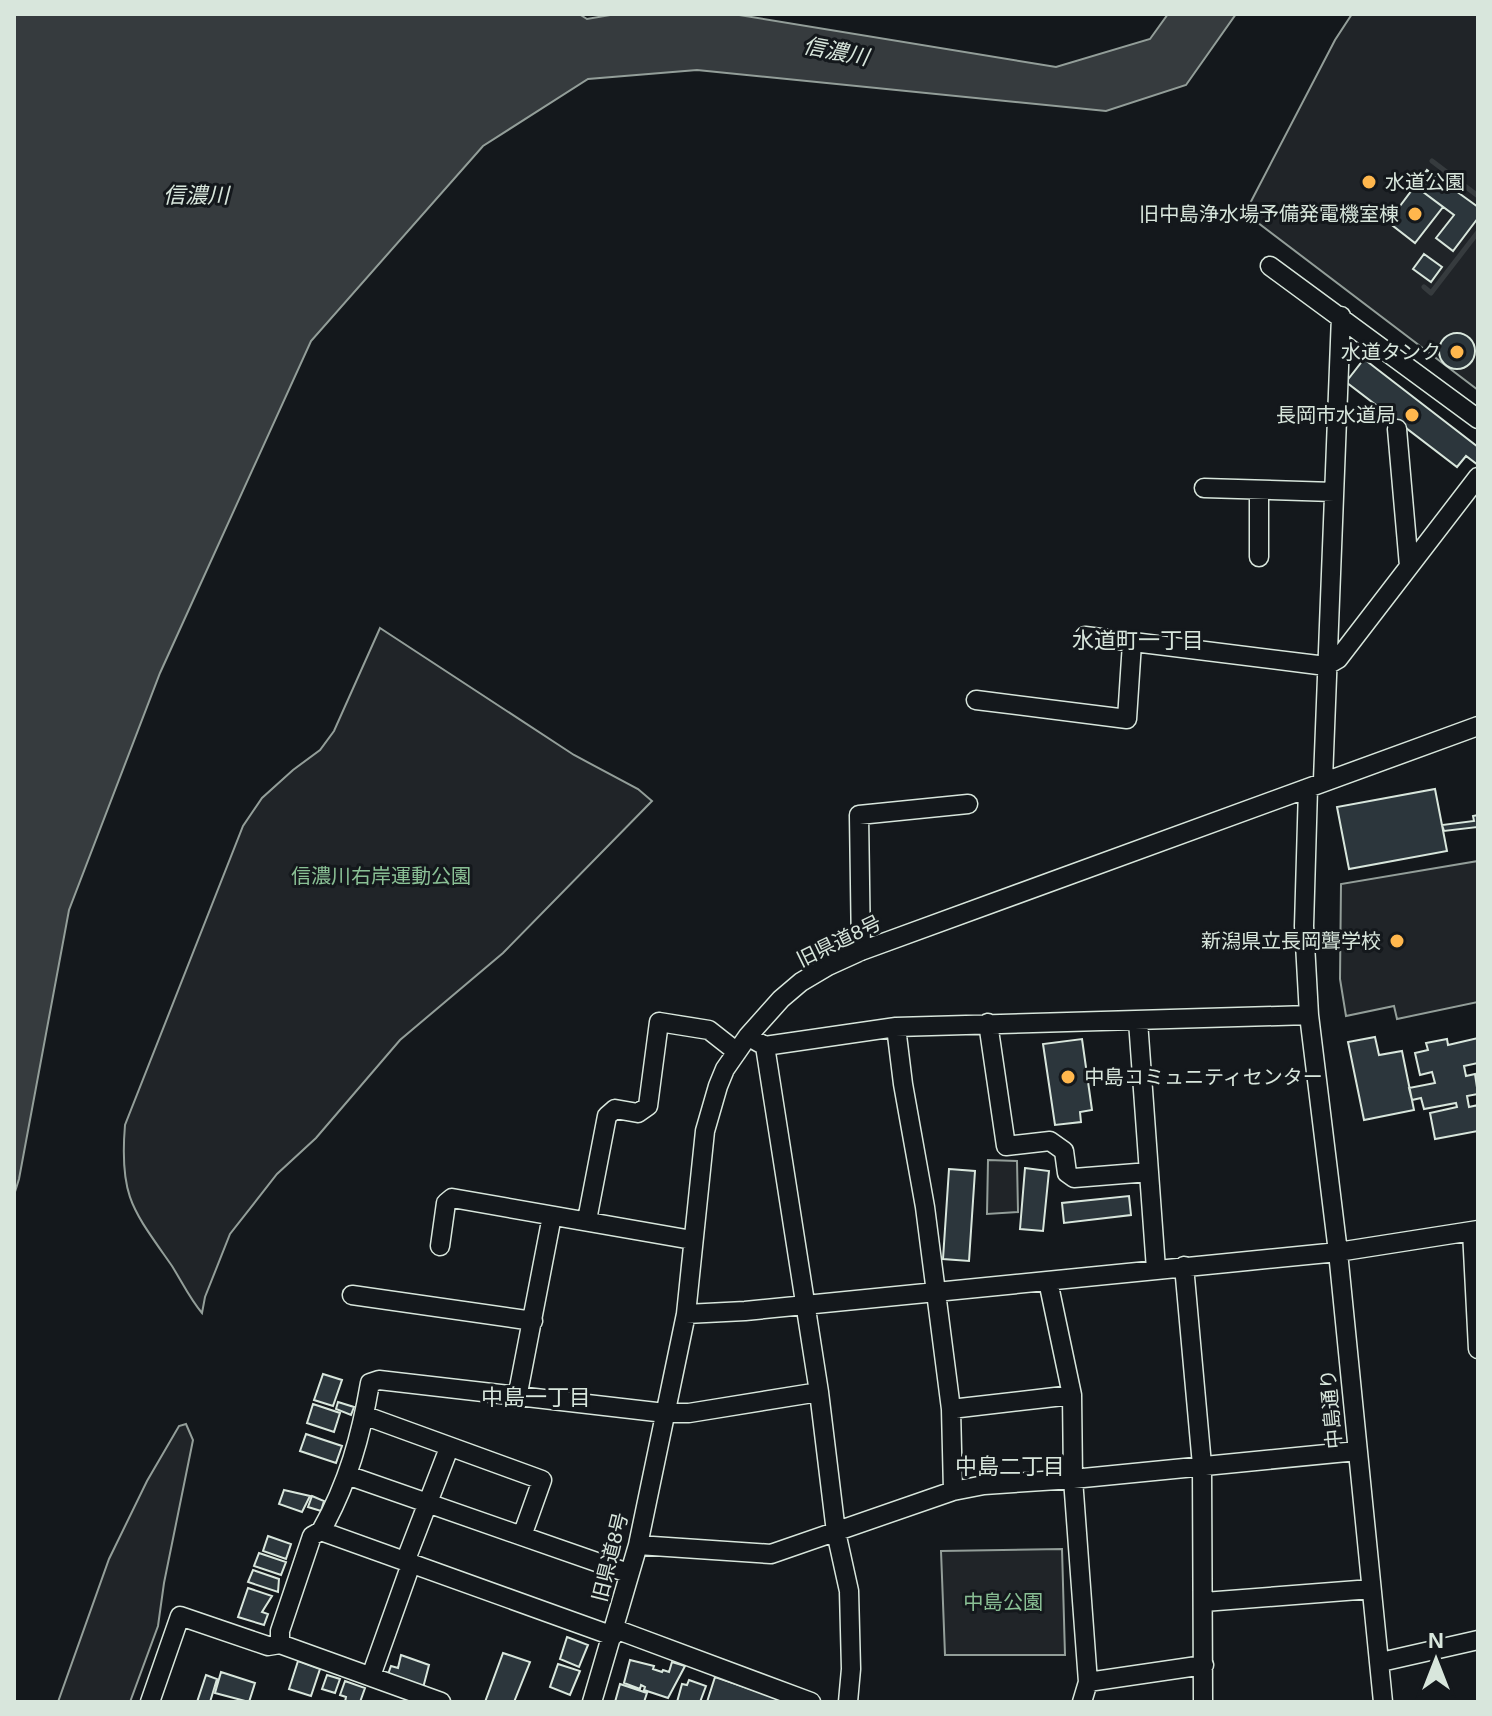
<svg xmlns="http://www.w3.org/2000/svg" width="1492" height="1716" font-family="Arial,'Noto Sans JP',sans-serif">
<rect width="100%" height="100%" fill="#14181c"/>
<!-- green -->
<path fill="#202428" stroke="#939e99" stroke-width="2" d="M 1352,14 L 1478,14 L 1478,390 L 1245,213 L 1335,40 Z
M 380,628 L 574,755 L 638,789 L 652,801 L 503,953 L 400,1040 L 316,1138 L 277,1174 L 230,1234 L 205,1297 L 202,1313 C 190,1299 182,1282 172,1266 C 133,1210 119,1197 125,1125 L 243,826 L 262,798 L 293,770 L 320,750 L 334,731 Z
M 1478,861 L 1478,1002 L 1397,1019 L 1394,1006 L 1346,1016 L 1340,979 L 1341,884 Z
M 988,1160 L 1017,1161 L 1018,1212 L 987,1214 Z
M 186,1424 L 193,1440 L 164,1583 L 158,1626 L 130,1702 L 58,1702 L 109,1559 L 147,1481 L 179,1426 Z
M 1062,1549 L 1065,1655 L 945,1655 L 941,1551 Z"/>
<!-- water -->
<path fill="#363b3e" stroke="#939e99" stroke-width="2" d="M 14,14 L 579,14 L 587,19 L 616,14 L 733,14 L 1056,67 L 1150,39 L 1168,14 L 1236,14 L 1186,85 L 1106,111 L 697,70 L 588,79 L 483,146 L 311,341 L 160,673 L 69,910 L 19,1179 L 14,1195 Z"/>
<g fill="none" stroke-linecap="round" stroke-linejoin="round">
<!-- stream -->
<path stroke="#363b3e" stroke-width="5" d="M 1432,161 L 1478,196
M 1424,287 L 1431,293 L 1478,232"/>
</g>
<!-- building -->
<path fill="#2c363c" stroke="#d8e6dc" stroke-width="2" d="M 1427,170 L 1478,207 L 1478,218 L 1453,251 L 1436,238 L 1454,215 L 1415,186 Z
M 1415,186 L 1443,207 L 1415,243 L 1388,222 Z
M 1424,254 L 1442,267 L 1431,282 L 1413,269 Z
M1439 351a18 18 0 1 1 36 0a18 18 0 1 1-36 0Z
M 1364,359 L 1478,447 L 1478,465 L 1466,456 L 1457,467 L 1346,382 Z
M 1435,789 L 1447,851 L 1349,869 L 1337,807 Z
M 1478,815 L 1478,838 L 1477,827 L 1444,831 L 1442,825 L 1474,821 L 1473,816 Z
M 1375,1037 L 1379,1055 L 1402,1051 L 1414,1110 L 1364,1120 L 1348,1042 Z
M 1478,1038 L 1478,1063 L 1464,1066 L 1466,1076 L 1475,1074 L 1478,1094 L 1467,1096 L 1469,1107 L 1478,1105 L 1478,1131 L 1435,1139 L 1430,1113 L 1457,1107 L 1456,1103 L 1424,1109 L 1421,1098 L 1412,1100 L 1409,1088 L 1435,1083 L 1432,1072 L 1420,1075 L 1415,1053 L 1428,1050 L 1426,1043 L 1447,1039 L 1448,1045 Z
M 1082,1039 L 1092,1110 L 1080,1112 L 1081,1122 L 1055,1125 L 1043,1044 Z
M 1025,1168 L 1049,1171 L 1043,1231 L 1020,1229 Z
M 949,1169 L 975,1171 L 969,1261 L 943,1259 Z
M 1129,1196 L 1131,1215 L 1064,1223 L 1062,1203 Z
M 323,1374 L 342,1380 L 333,1406 L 314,1400 Z
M 338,1402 L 354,1407 L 351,1415 L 336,1409 Z
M 313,1404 L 340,1413 L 334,1432 L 307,1423 Z
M 306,1434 L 342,1446 L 336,1463 L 300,1451 Z
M 284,1490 L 310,1496 L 302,1512 L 279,1504 Z
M 312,1496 L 324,1501 L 321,1511 L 308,1507 Z
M 268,1536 L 291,1544 L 286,1559 L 263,1551 Z
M 259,1553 L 286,1562 L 281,1575 L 254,1566 Z
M 253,1570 L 279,1579 L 278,1592 L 248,1582 Z
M 248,1588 L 272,1596 L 262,1612 L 268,1614 L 264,1625 L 238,1617 Z
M 567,1637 L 588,1645 L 579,1667 L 560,1659 Z
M 503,1653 L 530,1662 L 514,1702 L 485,1702 Z
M 401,1655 L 429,1665 L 423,1688 L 387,1677 L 391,1666 L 398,1668 Z
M 630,1660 L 654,1666 L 653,1669 L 662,1672 L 663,1670 L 669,1672 L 672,1662 L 685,1666 L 668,1698 L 644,1690 L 645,1687 L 641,1685 L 640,1689 L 624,1683 Z
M 298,1661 L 320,1669 L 311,1696 L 289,1689 Z
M 558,1664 L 580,1671 L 570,1695 L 550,1687 Z
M 221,1672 L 255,1683 L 249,1702 L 215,1693 Z
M 206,1675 L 217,1679 L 210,1702 L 197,1702 Z
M 327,1675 L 340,1679 L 335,1693 L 322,1689 Z
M 715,1677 L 788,1702 L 707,1702 Z
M 689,1680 L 706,1686 L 700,1702 L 677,1702 L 682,1684 L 687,1685 Z
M 345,1681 L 365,1688 L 360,1702 L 345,1702 L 346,1697 L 340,1695 Z
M 620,1684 L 647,1693 L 644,1702 L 615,1702 Z"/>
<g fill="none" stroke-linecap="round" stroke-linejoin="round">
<defs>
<path id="minor" d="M 1270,266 L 1478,419
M 1397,429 L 1409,566
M 1204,488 L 1334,492
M 1259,557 L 1259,491
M 1085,636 L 1326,666 L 1338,659 L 1478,477
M 976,700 L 1127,719 L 1132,643
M 1323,780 L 1341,316
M 1308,788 L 1304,926 L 1309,1015 L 1338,1252 L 1383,1702
M 861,951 L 859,815 L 968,804
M 1138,1021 L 1156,1269
M 988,1023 L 1006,1146 L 1050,1141 L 1064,1151 L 1067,1173 L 1074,1178 L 1149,1172
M 896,1027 L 903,1084 L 925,1207 L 951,1409 L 953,1491
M 756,1041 L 765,1046 L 896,1027 L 1309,1015
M 765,1046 L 819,1392 L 836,1532 L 849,1591 L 851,1669 L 848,1702
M 587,1220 L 607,1116 L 615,1109 L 638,1113 L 648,1106 L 659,1022 L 709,1030 L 737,1052
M 1472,1231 L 1478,1349
M 440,1246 L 446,1203 L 452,1198 L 692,1240
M 1184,1266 L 1202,1465 L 1203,1702
M 1048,1281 L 1072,1395 L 1073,1479 L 1088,1682 L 1082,1702
M 352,1295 L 533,1321
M 686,1314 L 745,1311 L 1338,1252 L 1478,1230
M 517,1398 L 552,1216
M 951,1409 L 1072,1395
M 366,1416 L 542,1480 L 522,1536
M 347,1475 L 628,1573
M 321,1531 C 348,1483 361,1436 370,1383 L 379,1380 L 665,1413 L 689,1413 L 819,1392
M 638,1545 L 771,1554 L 953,1491 L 984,1485 L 1073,1479 L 1357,1451
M 405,1562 L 449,1448
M 1204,1602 L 1371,1589
M 615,1629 L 811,1702
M 280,1644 L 280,1631 L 312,1536 L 321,1531 L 613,1636
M 1381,1662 L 1478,1640
M 371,1676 L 411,1564
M 1088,1682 L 1204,1665
M 150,1702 L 180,1616 L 268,1646 L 280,1644 L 441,1702
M 592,1702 L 638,1545 L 686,1314 L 705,1131 L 718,1086 L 725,1069 L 748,1036 L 781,999 L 801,982 L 828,966 L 861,951 L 1478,726"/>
</defs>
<!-- minor casing -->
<use href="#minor" stroke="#d8e6dc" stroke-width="21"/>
<!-- minor -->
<use href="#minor" stroke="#14181c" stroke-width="18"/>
</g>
<!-- markers -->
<g fill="#ffb74d" stroke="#14181c" stroke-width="3">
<circle cx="1369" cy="182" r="8"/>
<circle cx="1415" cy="214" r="8"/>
<circle cx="1457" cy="352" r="8"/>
<circle cx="1412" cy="415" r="8"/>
<circle cx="1397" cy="941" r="8"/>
<circle cx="1068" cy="1077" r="8"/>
</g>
<g text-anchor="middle" stroke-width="6" stroke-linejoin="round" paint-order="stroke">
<!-- poi labels -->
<g font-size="20" fill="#d8e6dc" stroke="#14181c" text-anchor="end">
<text x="1385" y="189" text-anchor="start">水道公園</text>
<text x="1399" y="221">旧中島浄水場予備発電機室棟</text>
<text x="1441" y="359">水道タンク</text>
<text x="1396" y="422">長岡市水道局</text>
<text x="1381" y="948">新潟県立長岡聾学校</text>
<text x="1084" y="1084" text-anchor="start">中島コミュニティセンター</text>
</g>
<!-- park labels -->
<g font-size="20" fill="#8ac095" stroke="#14181c">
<text x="381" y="883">信濃川右岸運動公園</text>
<text x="1003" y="1609">中島公園</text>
</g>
<!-- street labels -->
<g font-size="20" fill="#d8e6dc" stroke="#14181c">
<text transform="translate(839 941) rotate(-26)" y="7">旧県道8号</text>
<text transform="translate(1331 1409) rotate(-95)" y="7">中島通り</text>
<text transform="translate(610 1557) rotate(-76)" y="7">旧県道8号</text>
</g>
<!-- water labels -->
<g font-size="22" font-style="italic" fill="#d8e6dc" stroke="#14181c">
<text transform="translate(836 51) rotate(11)" y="8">信濃川</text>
<text x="196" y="203">信濃川</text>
</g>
<!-- neighbourhood labels -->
<g font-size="22" fill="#d8e6dc" stroke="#14181c">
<text x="1138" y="648">水道町一丁目</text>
<text x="536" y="1405">中島一丁目</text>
<text x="1010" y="1474">中島二丁目</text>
</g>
</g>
<!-- border -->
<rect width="1492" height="1716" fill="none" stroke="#d8e6dc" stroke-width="32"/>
<!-- north arrow -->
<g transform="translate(1436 1660)" stroke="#14181c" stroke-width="6" paint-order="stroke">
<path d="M0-6L14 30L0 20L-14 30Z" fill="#d8e6dc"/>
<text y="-12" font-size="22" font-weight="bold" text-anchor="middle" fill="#d8e6dc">N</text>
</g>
</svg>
